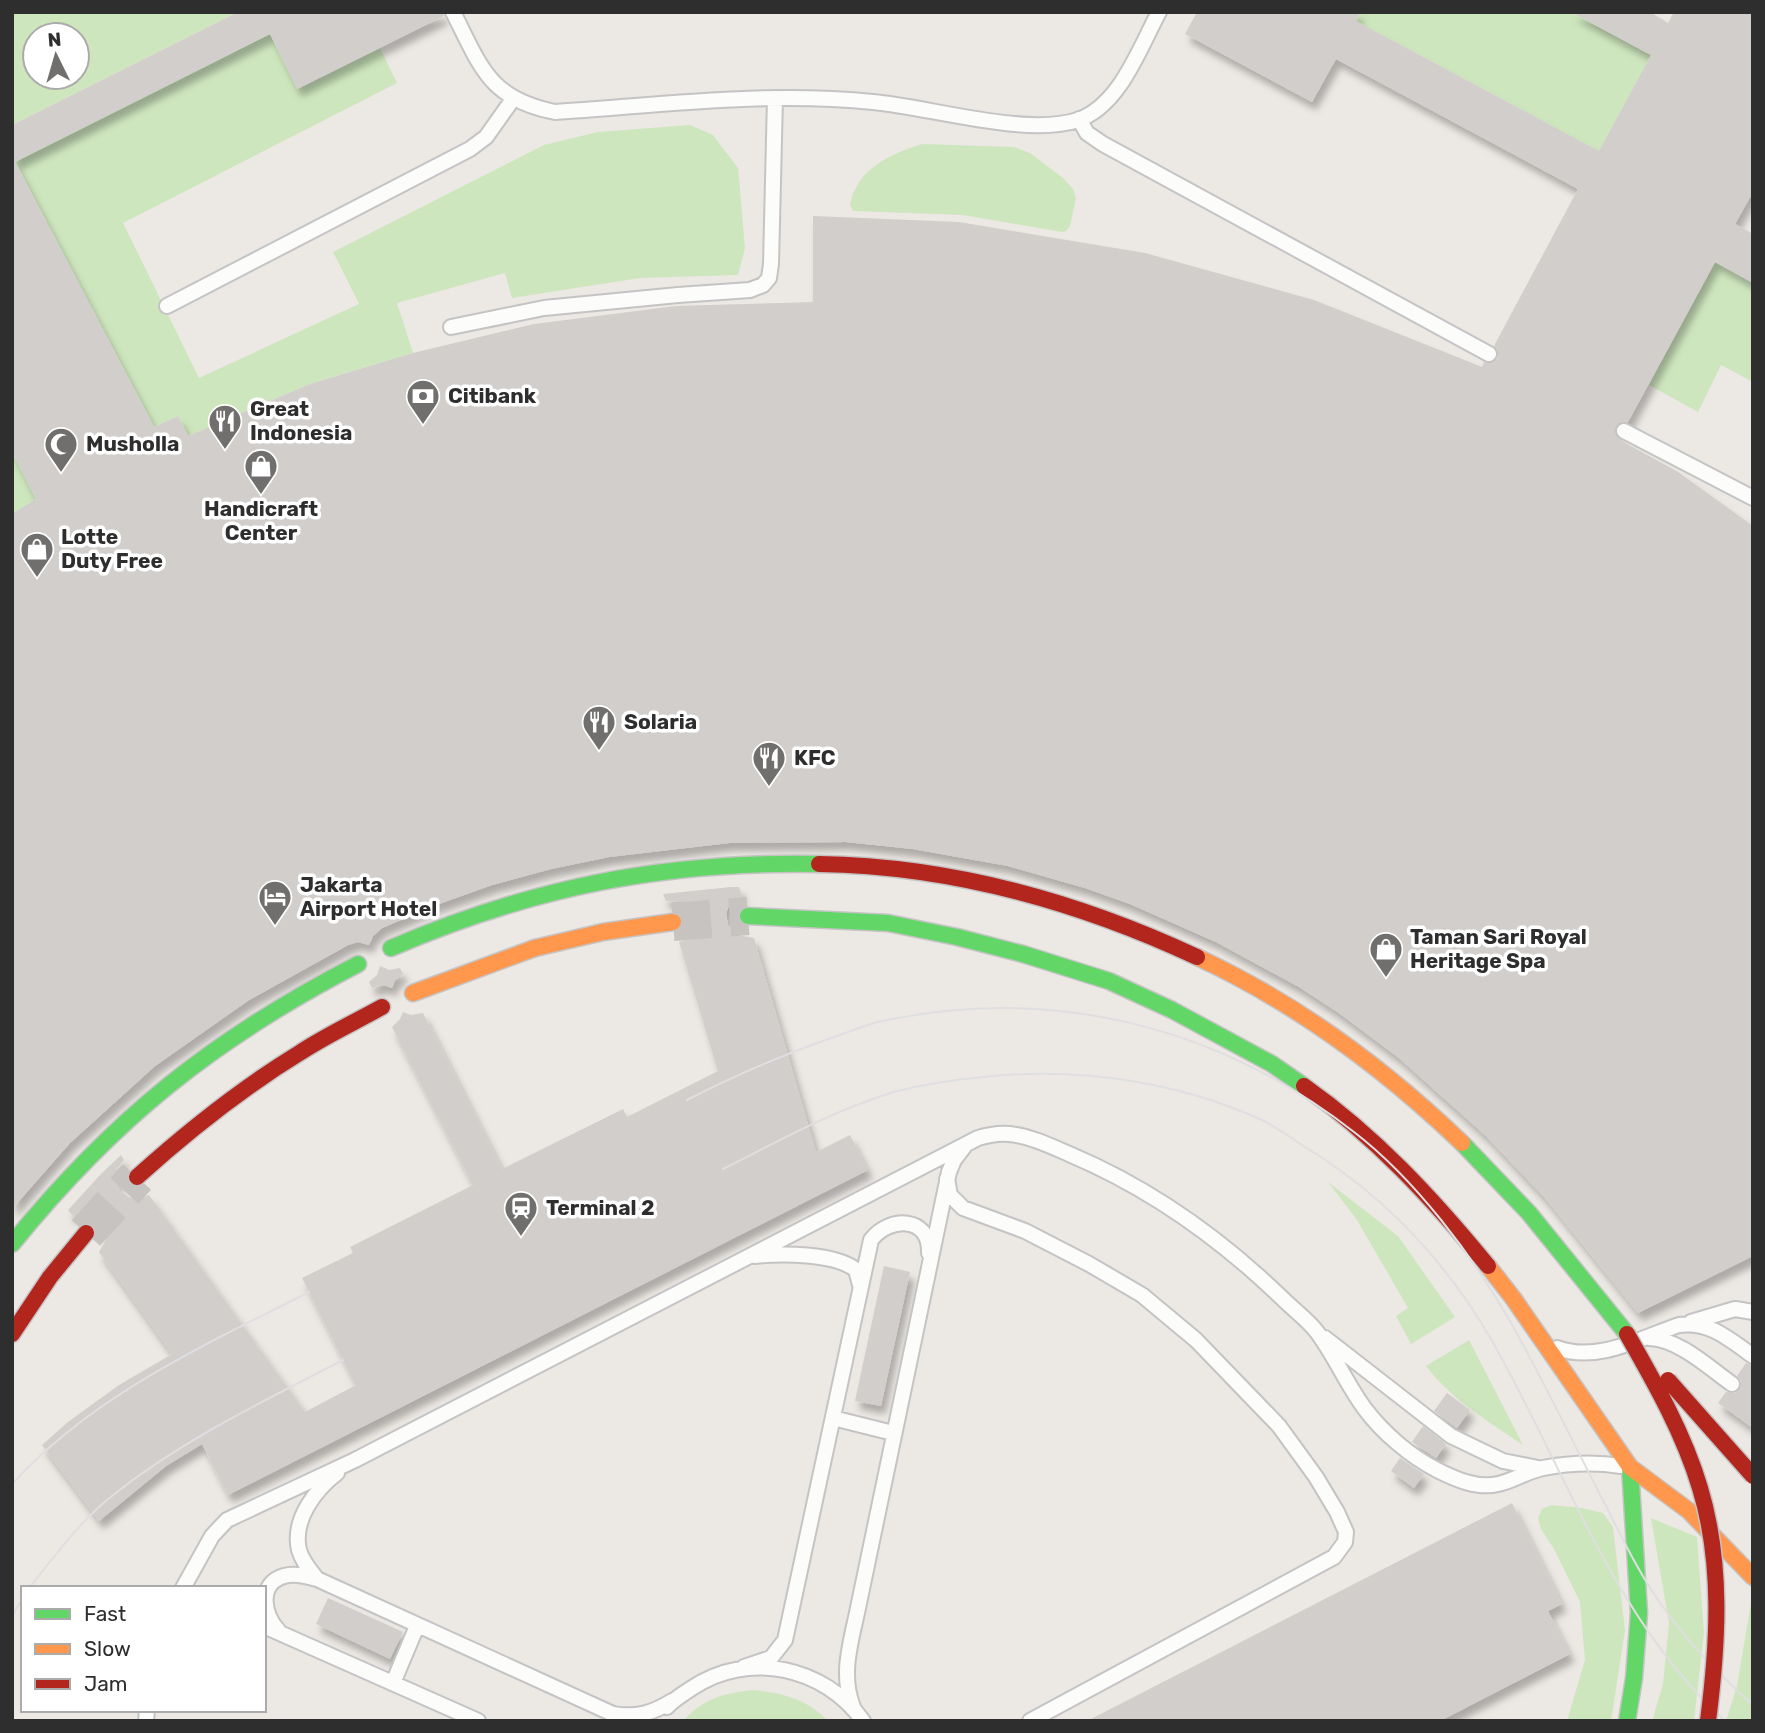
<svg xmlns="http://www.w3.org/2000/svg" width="1765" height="1733" font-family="Rubik,sans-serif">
<defs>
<filter id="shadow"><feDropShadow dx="4.5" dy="8" stdDeviation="3.5" flood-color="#0004"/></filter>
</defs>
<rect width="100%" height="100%" fill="#ece8e4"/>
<!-- green -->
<path fill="#cee6be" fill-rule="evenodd" d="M 12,12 L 238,12 L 12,125 ZM 35,35 L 77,35 L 77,77 L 35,77 Z
M 1360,12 L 1571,12 L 1651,55 L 1599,151 L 1356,21 Z
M 270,34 L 298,89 L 380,48 L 397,83 L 123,223 L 199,378 L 359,304 L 333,252 L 544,145 L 598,132 L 690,125 L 713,135 L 738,168 L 745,248 L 738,275 L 640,278 L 512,298 L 505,273 L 397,303 L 413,353 L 310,384 L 188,436 L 178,416 L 154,427 L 15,162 Z
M 922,144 L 1014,147 L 1030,153 L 1063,178 L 1073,189 L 1076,198 L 1070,226 L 1066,231 L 1062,232 L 963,215 L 853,211 L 850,205 C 857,168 891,154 922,144 Z
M 1715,262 L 1753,283 L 1753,382 L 1721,365 L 1698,412 L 1649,385 Z
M 12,452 L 36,499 L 12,514 Z
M 1328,1182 L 1398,1236 L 1455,1317 L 1411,1344 L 1396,1316 L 1408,1308 L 1357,1220 Z
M 1469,1340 L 1523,1445 C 1489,1422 1451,1399 1426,1366 Z
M 1552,1505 L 1582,1508 L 1603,1513 L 1613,1527 L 1625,1630 L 1611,1721 L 1567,1721 L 1585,1660 L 1580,1602 L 1554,1549 L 1541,1529 L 1538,1518 L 1542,1509 Z
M 1651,1518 L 1697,1537 L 1704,1633 L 1694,1721 L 1652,1721 L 1663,1684 L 1669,1623 Z
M 1753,1591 L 1753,1721 L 1726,1721 L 1737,1686 Z
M 754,1690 C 782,1693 808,1699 828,1721 L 683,1721 C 704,1698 724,1693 754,1690 Z"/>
<!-- building -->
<path fill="#d1cecb" filter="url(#shadow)" d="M 238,12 L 443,12 L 444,16 L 297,89 L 270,34 L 15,162 L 154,427 L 178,416 L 188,436 L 310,384 L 413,353 L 534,324 L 676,306 L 813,302 L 813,216 L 959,222 L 1145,253 L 1314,300 L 1482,367 L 1484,362 L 1493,362 L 1498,358 L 1497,350 L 1494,346 L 1578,189 L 1336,59 L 1312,102 L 1185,34 L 1197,12 L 1360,12 L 1356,21 L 1599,151 L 1651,55 L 1571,12 L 1650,12 L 1668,23 L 1674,12 L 1753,12 L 1753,192 L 1735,224 L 1753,234 L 1753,283 L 1715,262 L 1628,422 L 1619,423 L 1614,431 L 1620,440 L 1678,472 L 1753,526 L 1753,1256 L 1638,1313 L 1545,1198 L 1486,1136 L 1399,1058 L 1339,1013 L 1299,987 L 1216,942 L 1130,904 L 1085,888 L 1008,866 L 913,849 L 846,842 L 729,843 L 609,857 L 551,869 L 492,885 L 436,905 L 382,928 L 373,936 L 369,945 L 358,942 L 348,945 L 249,1000 L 155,1066 L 70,1143 L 12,1209 L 12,514 L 36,499 L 12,452 L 12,125 Z
M 731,887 L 739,887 L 742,896 L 729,905 L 726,914 L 728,925 L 737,935 L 754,938 L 816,1152 L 850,1135 L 868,1170 L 228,1495 L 202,1444 L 166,1466 L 99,1521 L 42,1445 L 68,1422 L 119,1385 L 172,1354 L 99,1252 L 108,1236 L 106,1225 L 100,1217 L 89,1211 L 79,1212 L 73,1216 L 68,1210 L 101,1174 L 121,1155 L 124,1160 L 116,1170 L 116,1181 L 120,1191 L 131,1198 L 141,1198 L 149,1195 L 305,1412 L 356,1385 L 302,1278 L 353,1253 L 350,1247 L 473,1185 L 392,1027 L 400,1019 L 403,1012 L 411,1015 L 423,1013 L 502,1169 L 623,1109 L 627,1117 L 718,1071 L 679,942 L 687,939 L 693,931 L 695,918 L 690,908 L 681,902 L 666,901 L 663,894 Z
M 380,966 L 389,970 L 400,968 L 403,974 L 395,980 L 392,988 L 383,985 L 372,988 L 369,982 L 377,975 Z
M 884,1266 L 910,1272 L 881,1406 L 855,1401 Z
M 1746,1363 L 1753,1366 L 1753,1428 L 1718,1403 L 1726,1392 L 1735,1393 L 1740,1389 L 1741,1381 L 1737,1376 Z
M 1447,1393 L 1470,1410 L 1457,1428 L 1434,1411 Z
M 1423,1426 L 1446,1444 L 1436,1458 L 1412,1442 Z
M 1400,1458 L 1424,1474 L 1414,1488 L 1391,1471 Z
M 1512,1503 L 1562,1604 L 1548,1611 L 1570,1654 L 1440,1721 L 1087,1721 Z
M 328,1598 L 403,1632 L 390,1659 L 316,1624 Z"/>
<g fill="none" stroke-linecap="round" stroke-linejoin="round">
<!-- secondary-tunnel -->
<path stroke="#c6c3c0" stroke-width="38" stroke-dasharray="38 19" stroke-linecap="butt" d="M 673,922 L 748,916
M 86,1233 L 137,1177"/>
<defs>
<path id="lane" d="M 453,12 C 481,67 489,99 555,112 C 661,105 767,91 873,102 C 929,107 1026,137 1078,120 C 1120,105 1139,49 1159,12
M 1079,119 L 1087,133 L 1103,144 L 1489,354
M 167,306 L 470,149 L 486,137 L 513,99
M 451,327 L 544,308 L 678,295 L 750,290 L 763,285 L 769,278 L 771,264 L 775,98
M 1624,431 L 1753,498
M 947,1179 L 950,1195 L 963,1208 L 1025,1231 L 1089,1264 L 1142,1295 L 1196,1340 L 1279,1426 L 1316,1477 L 1337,1512 L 1346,1532 L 1345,1542 L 1334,1557 L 1030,1721
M 755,1256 C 781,1253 835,1253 856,1270 L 860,1285
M 1691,1322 L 1735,1309 L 1753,1312
M 1325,1338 L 1451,1436 L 1503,1461 L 1538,1468
M 1649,1338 C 1679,1339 1708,1367 1732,1384
M 1557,1348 C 1597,1363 1641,1338 1679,1325 C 1710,1321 1729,1339 1753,1356
M 833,1418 L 893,1433
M 337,1473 C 315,1490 292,1520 299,1550 C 302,1561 310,1570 317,1579 L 613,1714 C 636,1718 653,1713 672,1701
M 183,1588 L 212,1536 L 227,1520 L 355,1460 L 978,1138 C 988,1135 999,1133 1009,1134 C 1030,1136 1051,1146 1069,1154 C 1150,1188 1220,1238 1283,1299 C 1294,1310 1308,1320 1317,1332 C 1335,1356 1347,1385 1365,1409 C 1383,1433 1410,1456 1437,1470 C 1455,1479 1477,1489 1498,1484 C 1513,1481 1527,1471 1543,1468 C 1569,1463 1595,1462 1621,1466
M 264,1626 L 478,1721
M 278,1630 C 263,1615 258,1583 284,1576 C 295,1573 306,1576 317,1579
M 744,1667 L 771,1658 L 785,1640 L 871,1240 C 889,1216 930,1216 929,1253
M 393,1683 L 417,1626
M 667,1707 C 674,1699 683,1694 692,1688 C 748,1650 825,1667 863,1721
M 853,1707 C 840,1674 851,1642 858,1608 L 949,1172 L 954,1160 L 964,1147
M 146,1721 L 147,1710"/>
<path id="fast" d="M 748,916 L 888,923 L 957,937 L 1023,954 L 1109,981 L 1172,1010 L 1272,1064 L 1304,1086
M 391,948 C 533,887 665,861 819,864
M 1462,1143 L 1529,1213 L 1627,1334
M 12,1244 C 114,1118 215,1038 358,964
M 1627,1721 L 1634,1678 L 1639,1613 L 1630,1467"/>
<path id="slow" d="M 1197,957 C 1296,1003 1384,1068 1462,1143
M 413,993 L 535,948 L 603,932 L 673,922
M 1488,1266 L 1513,1298 L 1630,1467 L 1689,1511 L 1753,1577"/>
<path id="jam" d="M 819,864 C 951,866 1079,902 1197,957
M 1304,1086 C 1375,1136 1433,1199 1488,1266
M 137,1177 C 188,1131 242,1088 301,1052 C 327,1035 355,1022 382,1007
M 12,1334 L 50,1277 L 86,1233"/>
</defs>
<!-- lane casing -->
<use href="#lane" stroke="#c5c4c5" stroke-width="18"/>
<!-- fast casing -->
<use href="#fast" stroke="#c5c4c5" stroke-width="19"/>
<!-- slow casing -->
<use href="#slow" stroke="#c5c4c5" stroke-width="19"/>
<!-- jam casing -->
<use href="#jam" stroke="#c5c4c5" stroke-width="19"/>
<!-- lane -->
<use href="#lane" stroke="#fcfcfb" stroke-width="14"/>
<!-- fast -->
<use href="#fast" stroke="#63d668" stroke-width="16"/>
<!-- slow -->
<use href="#slow" stroke="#ff974d" stroke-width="16"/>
<!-- jam -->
<use href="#jam" stroke="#b3261e" stroke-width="16"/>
<!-- tram -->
<path stroke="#dfdfe1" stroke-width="2" d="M 687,1100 C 734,1076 782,1055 831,1038 C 847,1033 862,1026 878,1022 C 1049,984 1217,1025 1354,1132 C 1415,1179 1473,1256 1511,1323 C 1545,1383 1574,1445 1606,1506 C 1624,1542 1642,1579 1666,1611 C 1691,1646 1721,1676 1753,1705
M 723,1169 C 779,1141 834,1110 894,1092 C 927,1083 960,1079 993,1076 C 1084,1068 1178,1082 1262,1120 C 1276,1127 1289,1136 1302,1145 C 1380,1192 1441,1255 1488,1334 C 1564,1464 1611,1617 1725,1721
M 12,1484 C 93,1395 203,1346 309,1292
M 29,1588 C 55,1556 79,1522 112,1496 C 182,1440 264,1401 343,1360
M 12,1616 L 23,1598"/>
<defs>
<path id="jam-bridge" d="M 1627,1334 C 1655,1383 1684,1434 1700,1488 C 1723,1564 1718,1644 1708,1721
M 1668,1380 L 1753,1476"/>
</defs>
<!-- jam-bridge casing -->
<use href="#jam-bridge" stroke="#c5c4c5" stroke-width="19" stroke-linecap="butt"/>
<!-- jam-bridge -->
<use href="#jam-bridge" stroke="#b3261e" stroke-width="16"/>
</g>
<!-- icons -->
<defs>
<symbol id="bank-pin" viewBox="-11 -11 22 30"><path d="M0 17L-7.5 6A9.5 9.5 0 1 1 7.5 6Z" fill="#706f6e" stroke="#fff"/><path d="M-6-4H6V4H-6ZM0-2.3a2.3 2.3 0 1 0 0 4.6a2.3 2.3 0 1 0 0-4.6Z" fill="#fff"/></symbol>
<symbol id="restaurant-pin" viewBox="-11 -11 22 30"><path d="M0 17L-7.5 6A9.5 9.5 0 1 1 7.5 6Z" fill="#706f6e" stroke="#fff"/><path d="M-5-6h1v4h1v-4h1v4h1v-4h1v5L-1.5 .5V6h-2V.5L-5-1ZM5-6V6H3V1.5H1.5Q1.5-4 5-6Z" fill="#fff"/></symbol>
<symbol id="mosque-pin" viewBox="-11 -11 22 30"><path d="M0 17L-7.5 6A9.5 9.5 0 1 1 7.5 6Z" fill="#706f6e" stroke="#fff"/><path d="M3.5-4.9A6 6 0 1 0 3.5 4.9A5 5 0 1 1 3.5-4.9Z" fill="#fff"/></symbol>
<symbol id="shop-pin" viewBox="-11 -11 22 30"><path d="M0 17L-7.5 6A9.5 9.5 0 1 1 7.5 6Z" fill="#706f6e" stroke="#fff"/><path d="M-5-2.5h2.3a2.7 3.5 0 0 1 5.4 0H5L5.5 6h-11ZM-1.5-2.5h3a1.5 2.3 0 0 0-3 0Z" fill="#fff"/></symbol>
<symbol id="hotel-pin" viewBox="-11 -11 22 30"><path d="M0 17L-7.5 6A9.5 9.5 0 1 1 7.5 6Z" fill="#706f6e" stroke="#fff"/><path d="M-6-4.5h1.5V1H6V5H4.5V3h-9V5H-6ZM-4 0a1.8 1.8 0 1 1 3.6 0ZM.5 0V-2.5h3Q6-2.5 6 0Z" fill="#fff"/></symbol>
<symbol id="station-pin" viewBox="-11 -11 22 30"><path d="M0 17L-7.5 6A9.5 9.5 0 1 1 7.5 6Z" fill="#706f6e" stroke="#fff"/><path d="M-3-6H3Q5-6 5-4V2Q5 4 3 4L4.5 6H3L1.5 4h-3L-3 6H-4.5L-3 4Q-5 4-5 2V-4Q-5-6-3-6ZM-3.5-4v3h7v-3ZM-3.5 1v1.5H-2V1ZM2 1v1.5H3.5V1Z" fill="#fff"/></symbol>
</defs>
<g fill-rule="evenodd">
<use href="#bank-pin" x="404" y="377" width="38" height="52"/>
<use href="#restaurant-pin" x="206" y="402" width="38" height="52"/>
<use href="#mosque-pin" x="42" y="425" width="38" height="52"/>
<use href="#shop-pin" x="242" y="447" width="38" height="52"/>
<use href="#shop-pin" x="18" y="530" width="38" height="52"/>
<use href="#restaurant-pin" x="580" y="703" width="38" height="52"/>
<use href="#restaurant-pin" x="750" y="739" width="38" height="52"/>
<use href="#hotel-pin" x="256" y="878" width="38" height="52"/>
<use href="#shop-pin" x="1367" y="930" width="38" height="52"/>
<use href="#station-pin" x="502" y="1189" width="38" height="52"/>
</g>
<g text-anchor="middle" stroke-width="7" stroke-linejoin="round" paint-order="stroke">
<!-- poi labels -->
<g font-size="21" font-weight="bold" fill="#2e2e2e" stroke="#fff" text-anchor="start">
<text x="448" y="403">Citibank</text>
<text x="250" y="416">Great<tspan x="250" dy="24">Indonesia</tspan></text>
<text x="86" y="451">Musholla</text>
<text x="261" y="516" text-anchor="middle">Handicraft<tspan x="261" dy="24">Center</tspan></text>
<text x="61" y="544">Lotte<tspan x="61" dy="24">Duty Free</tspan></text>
<text x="624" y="729">Solaria</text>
<text x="794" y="765">KFC</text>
<text x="300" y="892">Jakarta<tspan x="300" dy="24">Airport Hotel</tspan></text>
<text x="1410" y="944">Taman Sari Royal<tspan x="1410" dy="24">Heritage Spa</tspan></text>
<text x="546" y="1215">Terminal 2</text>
</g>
</g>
<!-- border -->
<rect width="1765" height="1733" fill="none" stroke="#2e2e2e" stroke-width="28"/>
<!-- legend -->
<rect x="21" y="1586" width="245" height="126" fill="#ffffff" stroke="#ababab" stroke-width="2"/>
<rect x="35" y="1609" width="35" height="10" fill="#63d668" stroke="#ababab" stroke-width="2"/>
<text x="84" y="1621" font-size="21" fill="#2e2e2e">Fast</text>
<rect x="35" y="1644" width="35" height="10" fill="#ff974d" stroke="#ababab" stroke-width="2"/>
<text x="84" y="1656" font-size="21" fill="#2e2e2e">Slow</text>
<rect x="35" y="1679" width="35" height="10" fill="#b3261e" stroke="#ababab" stroke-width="2"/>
<text x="84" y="1691" font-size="21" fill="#2e2e2e">Jam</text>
<!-- north arrow -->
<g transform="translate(56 56) rotate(355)"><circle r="33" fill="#ffffff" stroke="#ababab" stroke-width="2"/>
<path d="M0-5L12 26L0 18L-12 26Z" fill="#706f6e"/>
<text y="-10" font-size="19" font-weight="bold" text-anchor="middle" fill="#2e2e2e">N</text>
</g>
</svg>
